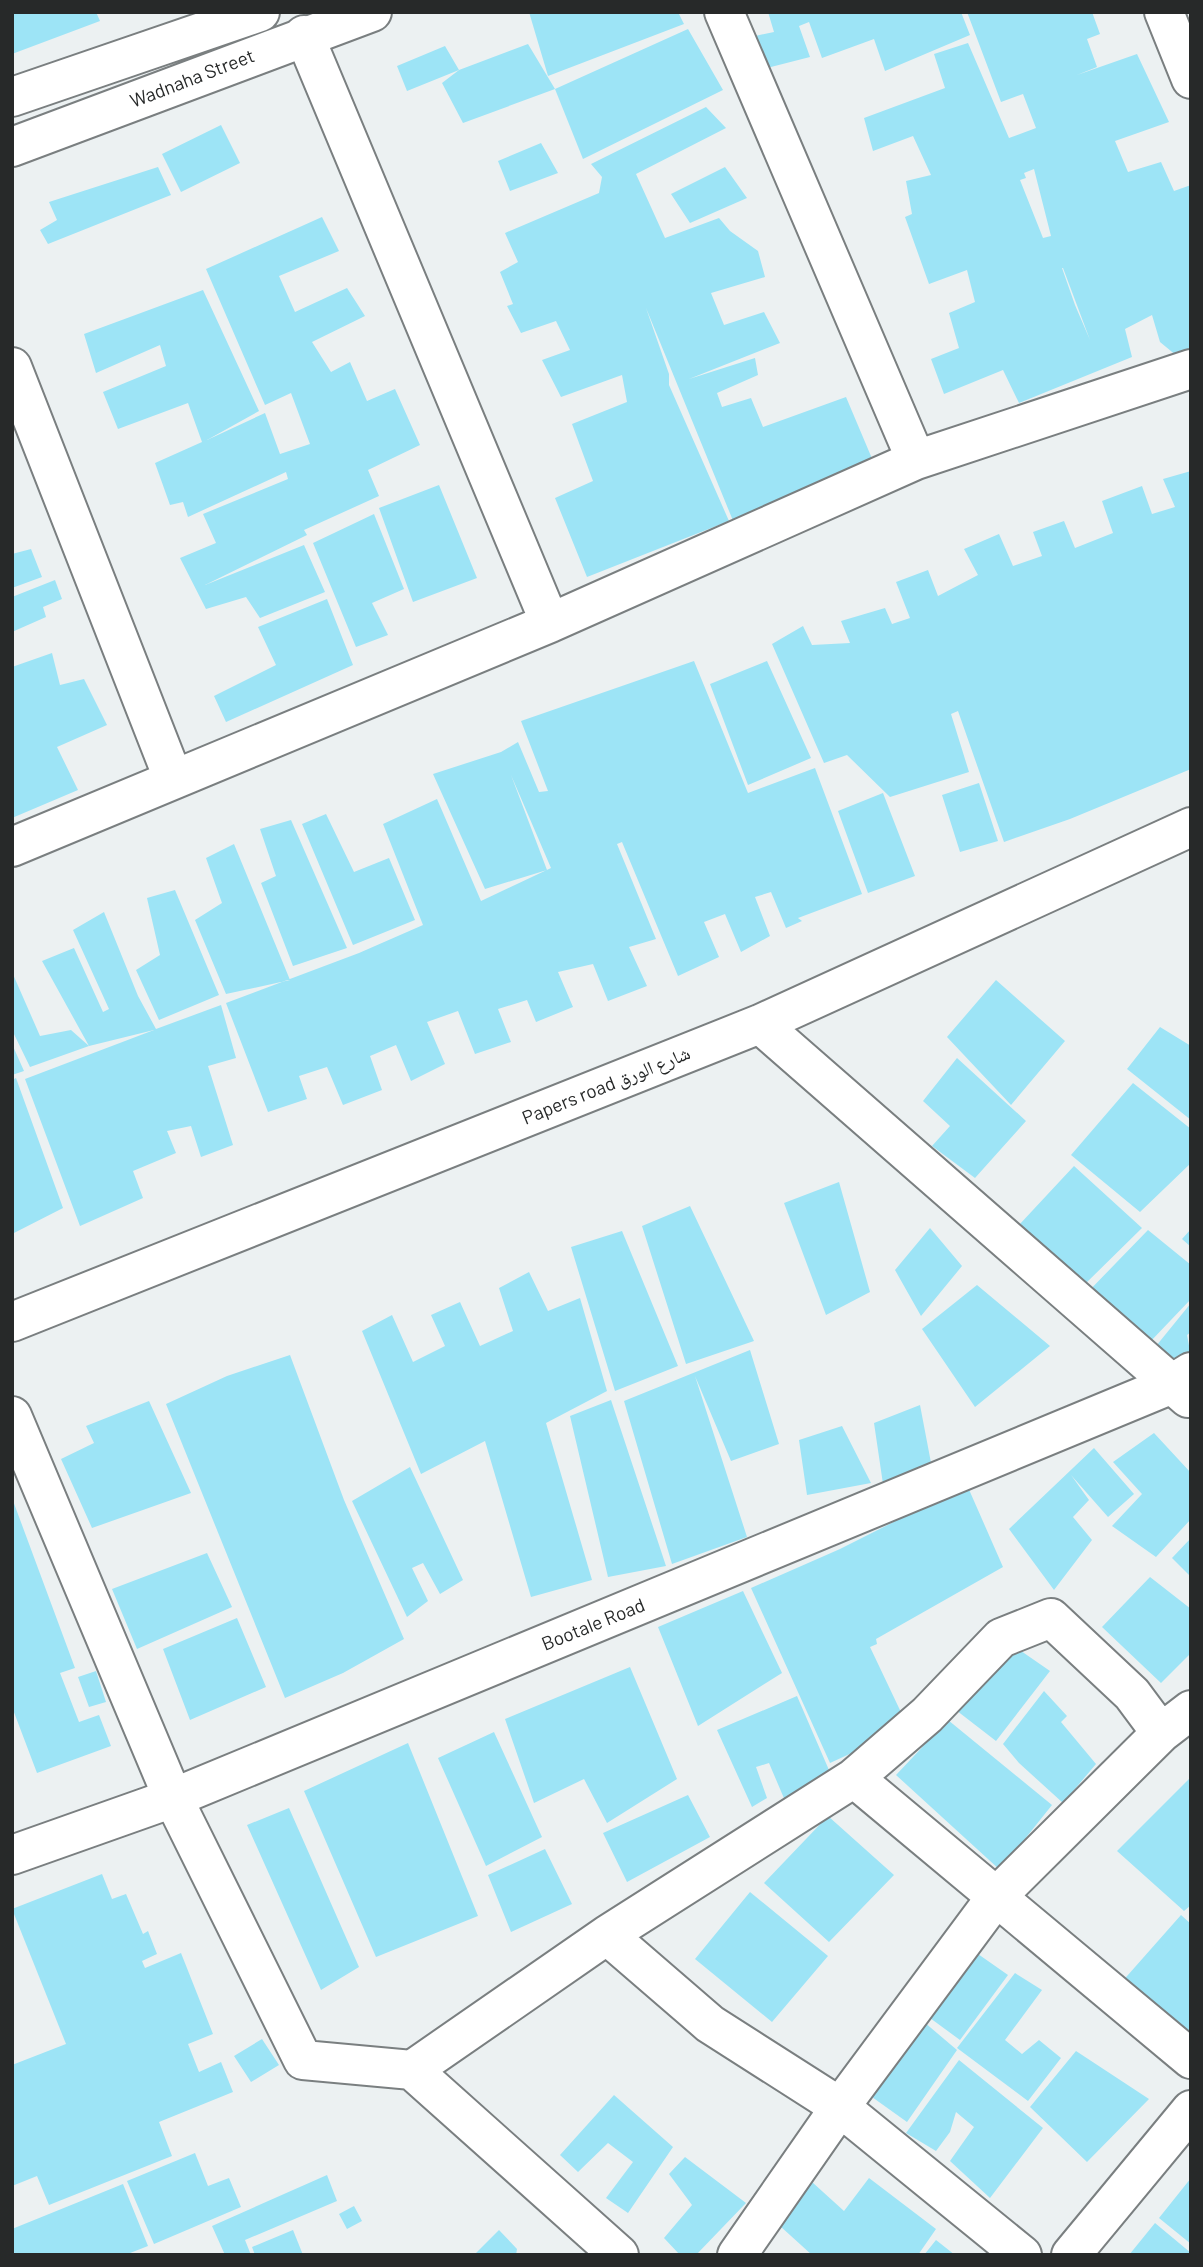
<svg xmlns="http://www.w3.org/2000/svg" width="1203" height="2267" font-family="Barlow,'Noto Naskh Arabic',sans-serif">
<rect width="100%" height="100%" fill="#ecf1f2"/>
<!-- building -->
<path fill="#9de4f6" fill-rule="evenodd" d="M 18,12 L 96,12 L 100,21 L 12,54 L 12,14 Z
M 529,12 L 678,12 L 684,24 L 548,76 Z
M 768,12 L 961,12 L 970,35 L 885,71 L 874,39 L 822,58 L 809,22 L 799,26 L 810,57 L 767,68 L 755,36 L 774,32 Z
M 967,12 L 1092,12 L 1100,34 L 1087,39 L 1097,67 L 1077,75 L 1137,54 L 1169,122 L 1115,141 L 1128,172 L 1161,162 L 1174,191 L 1191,185 L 1191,358 L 1183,361 L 1160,342 L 1152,315 L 1125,329 L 1132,357 L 1019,403 L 1003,370 L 944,394 L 931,359 L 959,348 L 949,313 L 975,302 L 967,270 L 929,284 L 905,217 L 912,214 L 906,181 L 931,175 L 913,136 L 873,151 L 864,118 L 945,88 L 934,54 L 968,43 L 1009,138 L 1036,128 L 1023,94 L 1001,102 ZM 1034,169 L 1051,236 L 1043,238 L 1020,180 L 1026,178 L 1024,173 ZM 1062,268 L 1063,268 L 1090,340 L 1075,305 Z
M 688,29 L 723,90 L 583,159 L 555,89 L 463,123 L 442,83 L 459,70 L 407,91 L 397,66 L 445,46 L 459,70 L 528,44 L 555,89 Z
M 706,107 L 726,128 L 636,174 L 665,238 L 719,218 L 730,231 L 758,251 L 765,277 L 711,293 L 724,325 L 764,312 L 780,343 L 689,379 L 755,358 L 758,375 L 717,393 L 722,407 L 751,398 L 763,427 L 846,397 L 876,468 L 736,528 L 646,308 L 669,374 L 669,385 L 729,521 L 587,577 L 555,498 L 593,481 L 572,424 L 627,402 L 622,375 L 561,397 L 542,360 L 570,350 L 556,321 L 521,333 L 507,306 L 513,304 L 500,272 L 518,262 L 505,233 L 599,193 L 602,177 L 591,164 Z
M 221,125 L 240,163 L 181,192 L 162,154 Z
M 541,143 L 558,173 L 510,191 L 498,161 Z
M 158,167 L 171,195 L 48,244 L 40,230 L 57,220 L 49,202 Z
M 725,167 L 747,198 L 690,223 L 671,194 Z
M 322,217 L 339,251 L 279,276 L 295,312 L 347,288 L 365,316 L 312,342 L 331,372 L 350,362 L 367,401 L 395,389 L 420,445 L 368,470 L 379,496 L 304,530 L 307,535 L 205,585 L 304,545 L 325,592 L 260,618 L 246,597 L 206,609 L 180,558 L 216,543 L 203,514 L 288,479 L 286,472 L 188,517 L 183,502 L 170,505 L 155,463 L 202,442 L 188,403 L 118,429 L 103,392 L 166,366 L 160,345 L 96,373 L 84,334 L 203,290 L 259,411 L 207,440 L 265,413 L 280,454 L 310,444 L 291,393 L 265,405 L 206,269 Z
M 1191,471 L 1191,769 L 1070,819 L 1004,842 L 958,711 L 951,714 L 969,772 L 890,797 L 847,755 L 824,763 L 772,644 L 803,626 L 812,645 L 850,643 L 841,621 L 885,608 L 892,624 L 910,618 L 896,582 L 928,570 L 938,596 L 978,575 L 964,549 L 999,534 L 1013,566 L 1042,556 L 1033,532 L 1064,521 L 1075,548 L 1113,533 L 1102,501 L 1142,486 L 1152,514 L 1175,507 L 1163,479 Z
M 439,485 L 477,578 L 413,602 L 379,508 Z
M 374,514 L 404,589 L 372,603 L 388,635 L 356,647 L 313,543 Z
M 31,549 L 42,577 L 12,588 L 12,554 Z
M 55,580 L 62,599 L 43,607 L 46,617 L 12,632 L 12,597 Z
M 327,599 L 353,665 L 226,722 L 214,696 L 276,665 L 258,627 Z
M 52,653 L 60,685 L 84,679 L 107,725 L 57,747 L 78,790 L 12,818 L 12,667 Z
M 694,661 L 748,793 L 815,768 L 862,894 L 798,918 L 802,921 L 786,928 L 771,892 L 755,897 L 770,936 L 741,952 L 725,914 L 704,922 L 719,957 L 678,976 L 622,842 L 617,844 L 656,939 L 629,947 L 647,986 L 608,1001 L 593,964 L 558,972 L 573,1007 L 536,1022 L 527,1000 L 498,1009 L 511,1042 L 475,1054 L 458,1011 L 427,1022 L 445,1064 L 411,1081 L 396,1045 L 370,1056 L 382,1090 L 343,1105 L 327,1067 L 299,1076 L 307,1099 L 268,1112 L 226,1003 L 359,953 L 423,925 L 383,824 L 437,799 L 481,901 L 551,868 L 511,775 L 547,870 L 485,889 L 433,774 L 501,752 L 518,742 L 539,792 L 548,791 L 521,721 Z
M 767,661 L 811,758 L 748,785 L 710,684 Z
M 979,783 L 998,841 L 960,852 L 942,795 Z
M 883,793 L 915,876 L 868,893 L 838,811 Z
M 326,814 L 354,872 L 389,858 L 415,920 L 353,945 L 302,824 Z
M 291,820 L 347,948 L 293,966 L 261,883 L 276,876 L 260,829 Z
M 234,844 L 290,980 L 226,994 L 195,920 L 222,903 L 206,858 Z
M 175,890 L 219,995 L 159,1020 L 136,970 L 160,955 L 147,898 Z
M 104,912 L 138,996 L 156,1029 L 221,1005 L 236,1058 L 208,1066 L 233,1145 L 201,1157 L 191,1126 L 167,1131 L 176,1153 L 133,1171 L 143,1198 L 80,1226 L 25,1079 L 154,1030 L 89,1046 L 30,1067 L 12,1030 L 12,972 L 40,1036 L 71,1030 L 89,1046 L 42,961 L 74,948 L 103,1012 L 109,1009 L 73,930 Z
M 996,980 L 1065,1041 L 1011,1105 L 947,1037 Z
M 1160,1027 L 1191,1046 L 1191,1120 L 1127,1069 Z
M 12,1044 L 24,1071 L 12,1075 Z
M 957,1058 L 1026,1121 L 975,1178 L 932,1146 L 950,1126 L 923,1101 Z
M 16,1078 L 63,1208 L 12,1234 L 12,1080 Z
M 1133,1083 L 1191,1129 L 1191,1163 L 1140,1212 L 1071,1155 Z
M 1074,1166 L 1142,1228 L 1082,1287 L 1019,1225 Z
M 839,1182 L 870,1292 L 826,1315 L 784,1203 Z
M 690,1206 L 754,1341 L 686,1364 L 642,1226 Z
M 930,1228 L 962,1266 L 921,1316 L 895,1270 Z
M 1191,1229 L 1191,1247 L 1182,1239 Z
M 1148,1230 L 1191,1265 L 1191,1299 L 1149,1343 L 1083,1297 Z
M 622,1231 L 678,1366 L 615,1391 L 571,1247 Z
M 529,1272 L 548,1311 L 580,1298 L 607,1391 L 546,1423 L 592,1580 L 531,1597 L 485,1441 L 421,1474 L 362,1331 L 392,1315 L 413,1362 L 445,1346 L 431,1315 L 460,1302 L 480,1346 L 513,1331 L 499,1288 Z
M 977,1285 L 1050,1346 L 975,1407 L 922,1329 Z
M 1191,1303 L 1191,1332 L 1187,1335 L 1191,1356 L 1183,1367 L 1152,1351 Z
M 750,1350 L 779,1444 L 731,1461 L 695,1376 L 747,1537 L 672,1564 L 624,1401 Z
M 290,1355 L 344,1500 L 404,1639 L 343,1673 L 285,1698 L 166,1404 L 227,1376 Z
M 611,1400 L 666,1566 L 608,1577 L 570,1416 Z
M 149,1401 L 191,1493 L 92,1528 L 61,1459 L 94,1443 L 86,1426 Z
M 920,1405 L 932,1468 L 883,1484 L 874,1423 Z
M 842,1426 L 871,1483 L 807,1495 L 799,1440 Z
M 1154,1433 L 1191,1473 L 1191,1519 L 1156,1557 L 1112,1526 L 1142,1494 L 1113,1462 Z
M 1094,1448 L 1134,1494 L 1108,1517 L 1071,1475 L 1089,1500 L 1073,1517 L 1092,1540 L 1054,1590 L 1009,1529 Z
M 410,1467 L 463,1580 L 440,1594 L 423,1563 L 412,1568 L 428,1601 L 407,1617 L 352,1501 Z
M 967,1485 L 1003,1567 L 876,1639 L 877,1644 L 870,1647 L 908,1727 L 830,1763 L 751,1588 L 840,1549 Z
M 12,1498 L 75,1668 L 60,1673 L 79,1722 L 99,1715 L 111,1746 L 37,1773 L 12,1707 Z
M 1191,1538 L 1191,1577 L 1172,1558 Z
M 207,1553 L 232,1607 L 137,1649 L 112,1589 Z
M 1150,1577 L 1191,1609 L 1191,1653 L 1161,1683 L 1102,1627 Z
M 743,1591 L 782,1673 L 698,1726 L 658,1627 Z
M 237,1618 L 266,1687 L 190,1720 L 163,1649 Z
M 1014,1646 L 1050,1671 L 996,1741 L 952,1707 Z
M 630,1667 L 677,1779 L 607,1823 L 584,1779 L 534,1803 L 505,1719 Z
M 96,1671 L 106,1702 L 89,1707 L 78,1677 Z
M 1044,1691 L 1067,1716 L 1061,1722 L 1096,1764 L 1063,1803 L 1019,1763 L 1003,1744 Z
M 797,1696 L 832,1777 L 786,1803 L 769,1763 L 756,1767 L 767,1798 L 752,1807 L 717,1730 Z
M 948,1720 L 1052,1805 L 1000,1870 L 896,1775 Z
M 494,1732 L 542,1837 L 486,1866 L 438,1758 Z
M 408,1743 L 478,1916 L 376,1957 L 304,1791 Z
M 1191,1777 L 1191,1905 L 1184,1911 L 1117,1851 Z
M 688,1795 L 710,1837 L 627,1882 L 603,1833 Z
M 289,1808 L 359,1967 L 321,1990 L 247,1825 Z
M 828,1816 L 894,1875 L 829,1942 L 764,1883 Z
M 545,1849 L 572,1904 L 511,1932 L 488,1875 Z
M 102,1874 L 112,1899 L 126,1894 L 143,1934 L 148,1931 L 157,1954 L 142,1961 L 145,1968 L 181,1953 L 213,2034 L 188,2044 L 199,2072 L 221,2062 L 233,2092 L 159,2122 L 172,2156 L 49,2205 L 37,2176 L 12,2186 L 12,2065 L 66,2044 L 12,1909 Z
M 750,1892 L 828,1956 L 772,2022 L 695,1959 Z
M 1181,1915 L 1191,1924 L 1191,2046 L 1120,1984 Z
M 978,1954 L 1008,1975 L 960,2040 L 930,2018 Z
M 1015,1973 L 1042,1990 L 1005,2040 L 1022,2054 L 1039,2040 L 1061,2058 L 1028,2101 L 957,2048 Z
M 924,2022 L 957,2050 L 907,2122 L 872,2097 Z
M 262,2039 L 279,2065 L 251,2082 L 234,2056 Z
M 1076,2051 L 1149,2099 L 1087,2162 L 1030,2107 Z
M 959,2060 L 1043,2128 L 990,2198 L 950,2161 L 974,2127 L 956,2112 L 950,2132 L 936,2151 L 906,2133 Z
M 614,2095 L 673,2147 L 628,2213 L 606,2198 L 633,2162 L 608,2143 L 578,2172 L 560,2155 Z
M 195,2153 L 208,2186 L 229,2178 L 241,2207 L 154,2244 L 127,2181 Z
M 685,2157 L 746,2203 L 696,2255 L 680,2255 L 664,2238 L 692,2205 L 669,2174 Z
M 327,2175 L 337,2201 L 245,2240 L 251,2255 L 225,2255 L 212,2226 Z
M 869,2178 L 936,2229 L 918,2255 L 812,2255 L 780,2226 L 812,2182 L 844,2211 Z
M 1191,2178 L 1191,2244 L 1159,2218 Z
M 123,2184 L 148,2246 L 125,2255 L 12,2255 L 12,2229 Z
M 354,2206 L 362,2221 L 347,2229 L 339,2214 Z
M 1155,2223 L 1191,2253 L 1191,2255 L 1129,2255 Z
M 293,2230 L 303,2255 L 255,2255 L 252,2247 Z
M 499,2230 L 517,2249 L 516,2255 L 474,2255 Z
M 936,2240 L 955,2255 L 924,2255 Z"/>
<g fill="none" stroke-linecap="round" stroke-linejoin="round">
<defs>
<path id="street" d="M 724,12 L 916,460
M 1164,12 L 1191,79
M 304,35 L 550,623
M 12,367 L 173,778
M 12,847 L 550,623 L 916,460 L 1191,369
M 760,1024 L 1188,1398
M 12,1322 L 760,1024 L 1191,827
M 12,1416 L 173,1798 L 303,2060 L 412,2070 L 619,2255
M 854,1778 L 1191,2059
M 12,1855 L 173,1798 L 1170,1385 L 1191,1372
M 607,1935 L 854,1778 L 927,1715 L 1001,1638 L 1051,1618 L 1132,1694 L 1161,1733
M 412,2070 L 607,1935 L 710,2024 L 840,2107 L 1022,2255
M 737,2255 L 840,2107 L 996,1897 L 1161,1733 L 1191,1710
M 1071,2255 L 1191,2110"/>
<path id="secondary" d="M 12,97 L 260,12
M 12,147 L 372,12"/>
</defs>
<!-- street casing -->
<use href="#street" stroke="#7a7f80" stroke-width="42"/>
<!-- secondary casing -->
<use href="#secondary" stroke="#7a7f80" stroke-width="42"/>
<!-- street -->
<use href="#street" stroke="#fff" stroke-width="38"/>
<!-- secondary -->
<use href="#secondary" stroke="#fff" stroke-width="38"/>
</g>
<g text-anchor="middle" stroke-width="5" stroke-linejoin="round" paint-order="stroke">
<!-- street labels -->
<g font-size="19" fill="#272929" stroke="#fff">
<text transform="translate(192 78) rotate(-21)" y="7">Wadnaha Street</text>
<text transform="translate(606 1085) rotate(-22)" y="7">Papers road شارع الورق</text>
<text transform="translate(593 1624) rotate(-22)" y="7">Bootale Road</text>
</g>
</g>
<!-- border -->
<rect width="1203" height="2267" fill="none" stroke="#272929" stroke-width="28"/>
</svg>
